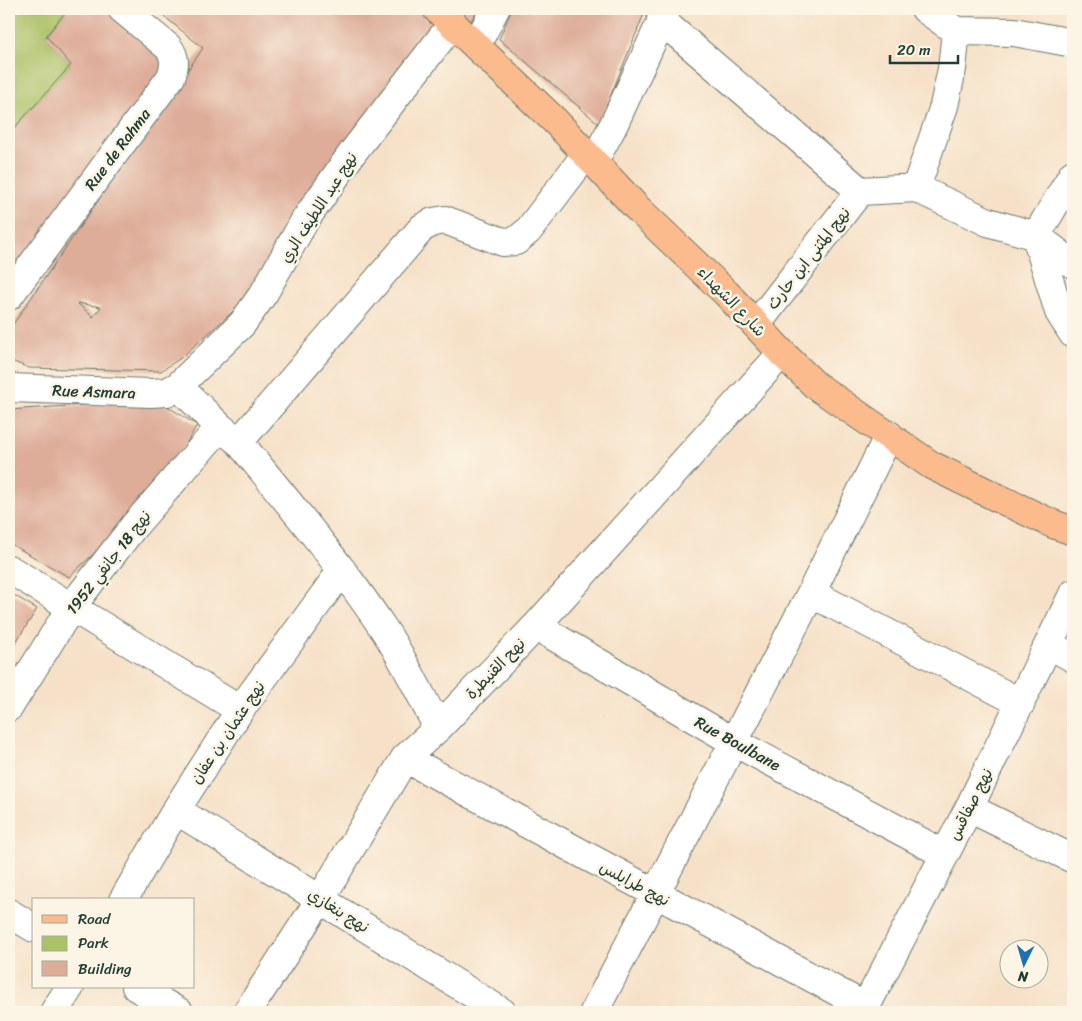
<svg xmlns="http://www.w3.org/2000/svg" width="1082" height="1021" font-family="Sriracha,'Playpen Sans Arabic',sans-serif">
<rect width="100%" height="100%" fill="#fcf5e5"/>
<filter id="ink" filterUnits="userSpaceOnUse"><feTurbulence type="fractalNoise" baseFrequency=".02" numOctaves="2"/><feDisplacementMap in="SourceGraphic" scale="10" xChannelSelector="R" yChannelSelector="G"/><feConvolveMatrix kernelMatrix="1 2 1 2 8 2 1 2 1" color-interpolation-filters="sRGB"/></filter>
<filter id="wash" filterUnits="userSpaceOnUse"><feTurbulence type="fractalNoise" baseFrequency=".0096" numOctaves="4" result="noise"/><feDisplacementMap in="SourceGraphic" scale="20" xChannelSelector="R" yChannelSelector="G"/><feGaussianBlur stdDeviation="1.12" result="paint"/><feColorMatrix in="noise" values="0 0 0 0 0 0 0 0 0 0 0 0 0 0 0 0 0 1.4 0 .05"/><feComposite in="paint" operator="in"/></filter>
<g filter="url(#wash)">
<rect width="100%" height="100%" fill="#f6e1c8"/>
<!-- green -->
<path fill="#abc166" stroke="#657f4d" d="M 9,9 L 68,9 L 46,36 L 71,65 L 9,134 Z"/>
<g id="blocks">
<!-- building -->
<path fill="#dead9a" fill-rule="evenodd" d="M 68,9 L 108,9 L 170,58 L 9,278 L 9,134 L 71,65 L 46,36 Z
M 155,9 L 420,9 L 442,27 L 259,288 L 182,357 L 161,371 L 29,368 L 9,360 L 9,330 L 203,48 ZM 77,303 L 101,307 L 93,317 Z
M 450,9 L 478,9 L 468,26 Z
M 512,9 L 646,9 L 599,124 L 499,39 Z
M 157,400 L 197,425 L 157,494 L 69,577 L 9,543 L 9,410 Z
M 9,592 L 37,609 L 9,653 Z"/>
</g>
</g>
<g filter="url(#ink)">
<use href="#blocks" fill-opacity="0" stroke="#6a7668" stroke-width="1"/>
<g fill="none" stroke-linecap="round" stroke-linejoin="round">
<defs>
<path id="minor" d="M 925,9 L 956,31 L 1014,32 L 1073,43
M 661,20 L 860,191 L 916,188 L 988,222 L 1036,236 L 1073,264
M 476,46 L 495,9
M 594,161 L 613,126 L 667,9
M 1073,174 L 1036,236 L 1059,312 L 1073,334
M 916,188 L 944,106 L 952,69 L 956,31
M 9,296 L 171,77 C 175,65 176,57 168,47 L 122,9
M 756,325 L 860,191
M 178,386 L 220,427 L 239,442 C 288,502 338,561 381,625 C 403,657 420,694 438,728
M 9,388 L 151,393 L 167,392 L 178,386 L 242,324 L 264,293 L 305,220 L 353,152 L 453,23
M 239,442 L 422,228 L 433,222 L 445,220 L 503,242 L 516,241 L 528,231 L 587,153
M 9,569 L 240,710
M 811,593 L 1021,703
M 536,626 L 734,742 L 944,854
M 1050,645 L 1073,658
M 9,707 L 72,606 L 134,526 L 220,427
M 405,758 L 866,1007
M 969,808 L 1073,859
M 176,810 L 502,1012
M 123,900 L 176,810 L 240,710 L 342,570
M 9,913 L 34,928
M 136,987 L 179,1012
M 54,1012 L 70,987
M 247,1012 L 321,898 L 405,758 L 438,728 L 536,626 L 782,353
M 594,1012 L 811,593 L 889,435
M 863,1012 L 969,808 L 1073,594"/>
<path id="major" d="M 437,9 L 556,122 L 638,209 L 726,293 L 782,353 L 815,385 L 931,465 L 996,497 L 1053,524 L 1073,531"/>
</defs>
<!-- minor casing -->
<use href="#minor" stroke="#6a7668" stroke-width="30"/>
<!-- major casing -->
<use href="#major" stroke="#6a7668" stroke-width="30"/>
<!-- minor -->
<use href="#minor" stroke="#fff" stroke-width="28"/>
<!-- major -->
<use href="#major" stroke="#fbbb8d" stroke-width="28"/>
</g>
</g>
<g text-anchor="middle" stroke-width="5" stroke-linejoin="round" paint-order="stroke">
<!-- street labels -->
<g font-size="16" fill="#1f3d34" stroke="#fcf5e5">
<text transform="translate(117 149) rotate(-53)" y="6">Rue de Rahma</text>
<text transform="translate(318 207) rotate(-57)" y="6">نهج عبد اللطيف الري</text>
<text transform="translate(808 258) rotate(-52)" y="6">نهج المثنى ابن حارث</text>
<text transform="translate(732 301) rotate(46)" y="6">شارع الشهداء</text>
<text transform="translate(94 391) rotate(2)" y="6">Rue Asmara</text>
<text transform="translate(108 562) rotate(-52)" y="6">نهج 18 جانفي 1952</text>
<text transform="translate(495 668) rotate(-46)" y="6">نهح القنيطرة</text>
<text transform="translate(227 732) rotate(-56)" y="6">نهج عثمان بن عفان</text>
<text transform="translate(738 743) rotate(29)" y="6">Rue Boulbane</text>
<text transform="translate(970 804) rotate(-63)" y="6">نهج صفاقس</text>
<text transform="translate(635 883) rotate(28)" y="6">نهج طرابلس</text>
<text transform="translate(339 910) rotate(32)" y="6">نهج بنغازي</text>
</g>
</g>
<!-- margin -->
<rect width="1082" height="1021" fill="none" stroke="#fcf5e5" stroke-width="30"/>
<!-- legend -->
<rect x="32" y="898" width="162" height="90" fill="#fcf5e5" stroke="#a4ab9e"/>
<rect x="42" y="915" width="25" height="8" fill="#fbbb8d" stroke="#a4ab9e"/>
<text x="78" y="924" font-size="15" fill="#1f3d34">Road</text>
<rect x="42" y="936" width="25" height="15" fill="#abc166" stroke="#a4ab9e"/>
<text x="78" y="948" font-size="15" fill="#1f3d34">Park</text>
<rect x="42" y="961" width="25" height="15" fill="#dead9a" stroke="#a4ab9e"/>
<text x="78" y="974" font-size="15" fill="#1f3d34">Building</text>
<!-- north arrow -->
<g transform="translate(1024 964) rotate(185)"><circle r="24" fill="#fcf5e5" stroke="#a4ab9e"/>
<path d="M0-4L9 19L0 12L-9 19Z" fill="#1f6fb2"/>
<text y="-8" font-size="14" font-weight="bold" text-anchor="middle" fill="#1f3d34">N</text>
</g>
<!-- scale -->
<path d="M890 55v8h68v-8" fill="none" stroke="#1f3d34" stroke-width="2.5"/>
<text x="897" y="55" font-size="15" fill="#1f3d34" stroke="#fcf5e5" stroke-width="4" paint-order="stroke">20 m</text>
</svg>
